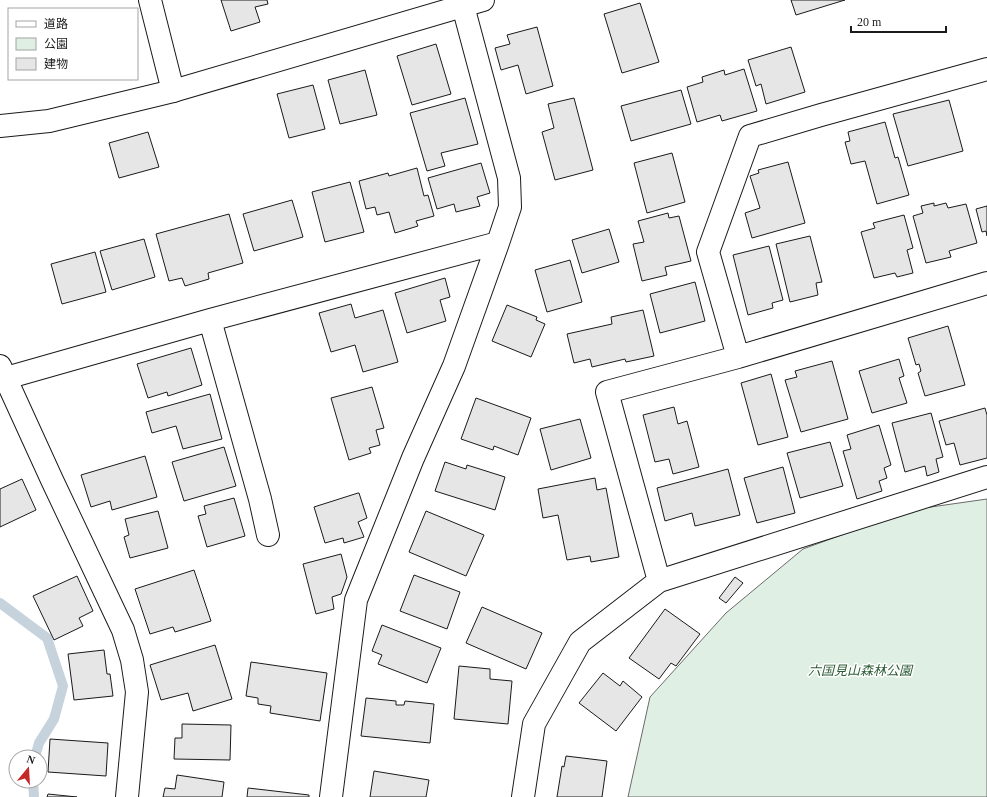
<svg xmlns="http://www.w3.org/2000/svg" width="987" height="797" font-family="'Times New Roman','Noto Sans JP',serif">
<rect width="100%" height="100%" fill="#fff"/>
<!-- green -->
<path fill="#e0efe3" stroke="#6a6a6a" d="M 987,499 L 987,797 L 628,797 L 650,697 L 726,613 L 803,549 L 910,510 Z"/>
<g fill="none" stroke-linecap="round" stroke-linejoin="round">
<!-- stream -->
<path stroke="#c6d2dc" stroke-width="10" d="M 0,603 L 47,638 L 63,686 L 54,719 L 39,743 L 35,757
M 33,781 L 34,797"/>
</g>
<!-- building -->
<path fill="#e6e6e6" stroke="#1a1a1a" d="M 221,0 L 267,0 L 268,4 L 255,7 L 260,22 L 231,31 Z
M 791,0 L 845,0 L 796,15 Z
M 640,3 L 659,62 L 622,73 L 604,14 Z
M 537,27 L 553,86 L 526,94 L 518,65 L 501,70 L 495,48 L 510,44 L 507,35 Z
M 436,44 L 451,94 L 412,105 L 397,56 Z
M 791,47 L 805,92 L 766,104 L 761,84 L 756,86 L 748,60 Z
M 744,69 L 757,111 L 722,121 L 720,115 L 697,122 L 687,87 L 703,82 L 702,77 L 724,70 L 725,75 Z
M 365,70 L 377,115 L 340,124 L 328,80 Z
M 313,85 L 325,129 L 289,138 L 277,94 Z
M 681,90 L 691,124 L 631,141 L 621,106 Z
M 465,98 L 478,144 L 441,153 L 445,166 L 427,171 L 410,113 Z
M 574,98 L 593,170 L 555,180 L 542,132 L 554,128 L 548,104 Z
M 949,100 L 963,151 L 908,166 L 893,114 Z
M 885,122 L 895,158 L 898,157 L 909,195 L 877,204 L 865,161 L 851,164 L 845,142 L 850,141 L 848,132 Z
M 148,132 L 159,167 L 119,178 L 109,143 Z
M 672,153 L 685,202 L 647,213 L 634,163 Z
M 788,162 L 805,223 L 752,238 L 745,213 L 760,208 L 750,176 L 759,173 L 758,170 Z
M 481,163 L 490,193 L 477,197 L 480,206 L 456,212 L 454,204 L 437,209 L 428,178 Z
M 417,168 L 424,196 L 428,195 L 434,216 L 416,221 L 418,226 L 395,233 L 389,212 L 377,215 L 375,207 L 366,209 L 359,181 L 388,173 L 389,176 Z
M 350,182 L 364,232 L 325,242 L 312,192 Z
M 292,200 L 303,237 L 254,251 L 243,214 Z
M 934,203 L 934,206 L 946,203 L 948,208 L 966,204 L 977,243 L 949,251 L 951,257 L 926,263 L 913,216 L 923,213 L 921,206 Z
M 987,206 L 987,236 L 986,231 L 982,232 L 976,209 Z
M 668,213 L 669,218 L 679,216 L 691,261 L 665,267 L 667,275 L 642,281 L 633,244 L 644,242 L 638,221 Z
M 229,214 L 243,263 L 208,273 L 209,279 L 185,286 L 182,278 L 169,281 L 156,234 Z
M 904,215 L 913,248 L 907,250 L 913,273 L 897,277 L 895,273 L 874,278 L 861,232 L 875,228 L 873,223 Z
M 609,229 L 619,262 L 582,273 L 572,240 Z
M 810,236 L 822,282 L 816,283 L 818,295 L 790,302 L 776,244 Z
M 144,239 L 155,277 L 112,290 L 100,251 Z
M 769,246 L 783,300 L 772,303 L 773,308 L 748,315 L 733,255 Z
M 95,252 L 106,292 L 62,304 L 51,264 Z
M 570,260 L 582,302 L 547,312 L 535,270 Z
M 445,278 L 450,297 L 440,300 L 446,321 L 407,333 L 395,293 Z
M 695,282 L 705,321 L 660,333 L 650,294 Z
M 351,304 L 355,318 L 383,310 L 398,362 L 363,372 L 355,345 L 331,352 L 319,313 Z
M 507,305 L 537,317 L 536,320 L 545,324 L 531,357 L 492,341 Z
M 643,310 L 654,356 L 626,362 L 625,359 L 592,367 L 590,359 L 574,363 L 567,334 L 612,324 L 611,317 Z
M 948,326 L 965,385 L 925,396 L 918,373 L 921,371 L 919,364 L 916,365 L 908,338 Z
M 191,348 L 202,385 L 168,396 L 167,392 L 148,398 L 137,364 Z
M 899,359 L 904,376 L 899,378 L 907,403 L 872,413 L 859,371 Z
M 832,361 L 848,419 L 801,432 L 785,380 L 797,377 L 795,371 Z
M 771,374 L 788,437 L 758,445 L 741,383 Z
M 372,387 L 384,428 L 376,430 L 380,445 L 369,448 L 371,453 L 349,460 L 331,398 Z
M 210,394 L 222,439 L 183,449 L 176,426 L 152,433 L 146,412 Z
M 476,398 L 531,418 L 518,455 L 494,446 L 493,450 L 461,439 Z
M 674,407 L 678,424 L 687,421 L 699,467 L 673,474 L 669,459 L 655,462 L 643,415 Z
M 985,408 L 987,415 L 987,458 L 960,465 L 954,443 L 946,445 L 939,421 Z
M 931,413 L 943,457 L 936,459 L 939,472 L 927,476 L 925,466 L 905,472 L 892,423 Z
M 580,419 L 591,458 L 551,470 L 540,429 Z
M 879,425 L 891,465 L 884,468 L 887,478 L 879,481 L 882,491 L 857,499 L 843,451 L 851,449 L 847,435 Z
M 830,442 L 843,486 L 800,498 L 787,453 Z
M 224,447 L 236,486 L 184,501 L 172,462 Z
M 145,456 L 157,497 L 112,510 L 110,501 L 91,507 L 81,475 Z
M 445,462 L 466,469 L 467,465 L 505,477 L 495,510 L 435,491 Z
M 783,467 L 795,513 L 757,523 L 744,478 Z
M 728,469 L 740,515 L 695,526 L 692,513 L 665,521 L 657,488 Z
M 595,478 L 597,490 L 606,488 L 619,557 L 591,562 L 590,556 L 567,560 L 558,515 L 543,518 L 538,489 Z
M 22,479 L 36,510 L 0,527 L 0,489 Z
M 358,493 L 359,493 L 367,518 L 358,522 L 364,537 L 344,543 L 343,538 L 325,543 L 314,507 Z
M 234,498 L 245,536 L 207,547 L 198,516 L 206,514 L 204,506 Z
M 158,511 L 168,548 L 130,558 L 124,537 L 129,535 L 125,519 Z
M 426,511 L 484,535 L 466,576 L 409,552 Z
M 341,554 L 347,577 L 341,594 L 332,597 L 334,609 L 316,614 L 303,564 Z
M 194,570 L 211,621 L 175,632 L 173,627 L 150,634 L 135,589 Z
M 414,575 L 460,592 L 447,629 L 400,611 Z
M 77,576 L 93,611 L 79,618 L 83,626 L 54,640 L 33,596 Z
M 735,577 L 743,583 L 726,603 L 719,598 Z
M 482,607 L 542,633 L 526,669 L 466,643 Z
M 665,609 L 700,634 L 676,666 L 671,663 L 659,679 L 629,658 Z
M 382,625 L 441,648 L 427,683 L 378,664 L 382,655 L 372,651 Z
M 215,645 L 232,699 L 193,711 L 188,693 L 161,700 L 150,665 Z
M 104,650 L 107,674 L 110,674 L 113,696 L 74,700 L 68,654 Z
M 251,662 L 327,673 L 320,721 L 270,713 L 271,706 L 258,704 L 258,698 L 246,696 Z
M 459,666 L 490,669 L 490,679 L 512,681 L 508,724 L 454,719 Z
M 603,673 L 620,686 L 623,681 L 642,697 L 616,731 L 579,703 Z
M 366,698 L 396,701 L 396,705 L 404,705 L 405,701 L 434,704 L 430,743 L 361,736 Z
M 182,724 L 231,725 L 230,760 L 174,759 L 175,738 L 182,738 Z
M 50,739 L 108,743 L 106,776 L 48,772 Z
M 566,756 L 607,761 L 602,797 L 557,797 L 562,766 L 564,767 Z
M 374,771 L 429,780 L 426,797 L 370,797 Z
M 177,775 L 224,782 L 222,797 L 163,797 L 165,788 L 175,789 Z
M 248,788 L 309,795 L 309,797 L 247,797 Z
M 48,794 L 77,797 L 47,797 Z"/>
<g fill="none" stroke-linecap="round" stroke-linejoin="round">
<defs>
<path id="minor" d="M 150,0 L 173,91
M 210,320 L 260,499 L 268,535
M 738,357 L 708,252 L 750,136 L 821,115 L 987,69
M 0,366 L 52,480 L 123,630 L 132,660 L 137,692 L 127,797
M 6,378 L 210,320 L 498,243
M 659,581 L 607,392 L 738,357 L 987,283
M 331,797 L 356,600 L 413,458 L 454,366 L 498,243 L 510,207 L 509,178 L 463,6
M 523,797 L 534,724 L 580,642 L 659,581 L 987,477"/>
<path id="tertiary" d="M 0,126 L 49,121 L 173,91 L 483,0"/>
</defs>
<!-- minor casing -->
<use href="#minor" stroke="#1a1a1a" stroke-width="24"/>
<!-- tertiary casing -->
<use href="#tertiary" stroke="#1a1a1a" stroke-width="24"/>
<!-- minor -->
<use href="#minor" stroke="#fff" stroke-width="22"/>
<!-- tertiary -->
<use href="#tertiary" stroke="#fff" stroke-width="22"/>
</g>
<g text-anchor="middle" stroke-width="3" stroke-linejoin="round" paint-order="stroke">
<!-- park labels -->
<g font-size="13" font-style="italic" fill="#2b5a34" stroke="#fff">
<text x="860" y="675">六国見山森林公園</text>
</g>
</g>
<!-- legend -->
<rect x="8" y="8" width="130" height="72" fill="#ffffff" stroke="#a3a3a3"/>
<rect x="16" y="21" width="20" height="6" fill="#ffffff" stroke="#a3a3a3"/>
<text x="44" y="28" font-size="12" fill="#1a1a1a">道路</text>
<rect x="16" y="38" width="20" height="12" fill="#e0efe3" stroke="#a3a3a3"/>
<text x="44" y="48" font-size="12" fill="#1a1a1a">公園</text>
<rect x="16" y="58" width="20" height="12" fill="#e6e6e6" stroke="#a3a3a3"/>
<text x="44" y="68" font-size="12" fill="#1a1a1a">建物</text>
<!-- north arrow -->
<g transform="translate(28 769) rotate(18)"><circle r="19" fill="#ffffff" stroke="#a3a3a3"/>
<path d="M0-3L7 15L0 10L-7 15Z" fill="#c62828"/>
<text y="-6" font-size="11" font-weight="bold" text-anchor="middle" fill="#1a1a1a">N</text>
</g>
<!-- scale -->
<path d="M851 26v6h95v-6" fill="none" stroke="#1a1a1a" stroke-width="2"/>
<text x="857" y="26" font-size="12" fill="#1a1a1a" stroke="#ffffff" stroke-width="3" paint-order="stroke">20 m</text>
</svg>
